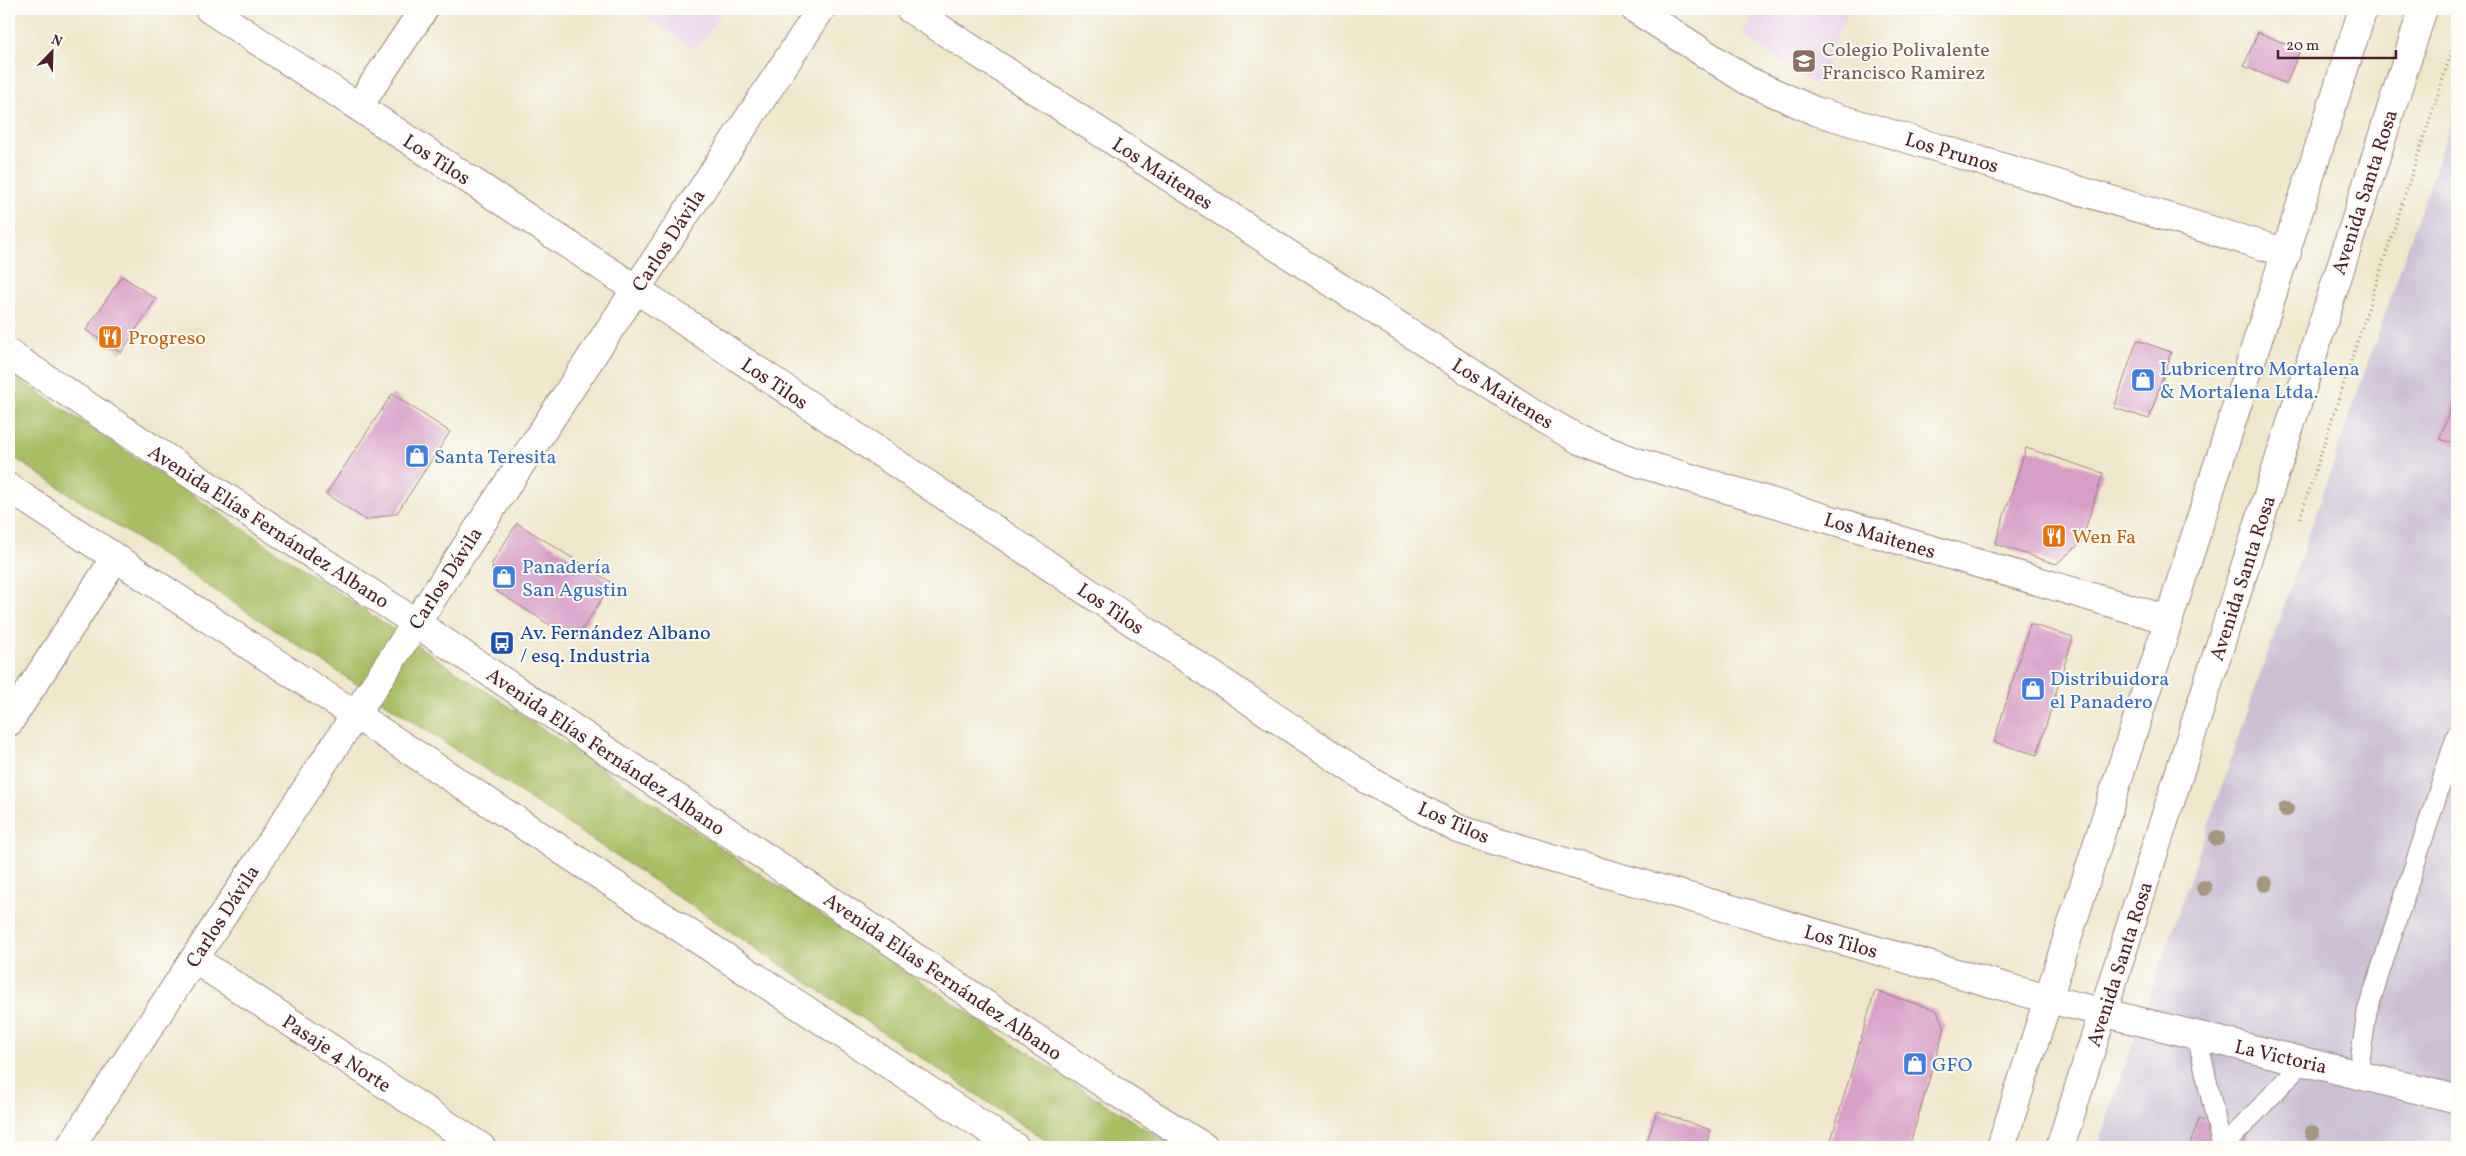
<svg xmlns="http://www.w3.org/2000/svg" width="2466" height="1156" font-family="Vollkorn,serif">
<rect width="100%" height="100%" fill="#fdfcf7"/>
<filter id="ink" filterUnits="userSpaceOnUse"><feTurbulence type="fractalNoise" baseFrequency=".02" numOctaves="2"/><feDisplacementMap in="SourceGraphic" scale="10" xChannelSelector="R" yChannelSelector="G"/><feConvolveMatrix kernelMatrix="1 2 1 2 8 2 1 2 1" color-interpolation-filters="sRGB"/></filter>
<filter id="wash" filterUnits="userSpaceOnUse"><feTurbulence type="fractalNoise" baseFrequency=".0096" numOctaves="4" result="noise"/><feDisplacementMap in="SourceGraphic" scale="20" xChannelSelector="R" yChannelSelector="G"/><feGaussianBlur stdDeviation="1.12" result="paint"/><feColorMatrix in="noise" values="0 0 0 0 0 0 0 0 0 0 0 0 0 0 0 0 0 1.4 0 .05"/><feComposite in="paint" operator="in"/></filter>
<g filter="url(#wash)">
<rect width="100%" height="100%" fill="#efe7cb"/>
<!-- built -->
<path fill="#ecd1ea" d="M 635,9 L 724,9 L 696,50 Z
M 1756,9 L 1849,9 L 1817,86 L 1742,35 Z"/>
<!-- industrial -->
<path fill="#cbbfd5" d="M 2457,105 L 2457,1147 L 2097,1147 L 2125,1066 Z"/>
<!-- green -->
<path fill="#a9be63" stroke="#7a6e47" d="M 9,373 L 1085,1091 L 1174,1147 L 1056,1147 L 9,454 Z"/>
<g id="blocks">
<!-- building -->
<path fill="#d79ec8" d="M 2258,32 L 2300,50 L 2286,84 L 2244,66 Z
M 122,276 L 156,299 L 121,353 L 86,330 Z
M 2137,340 L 2171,352 L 2149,419 L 2114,408 Z
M 2457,387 L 2457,445 L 2440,439 Z
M 392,394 L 450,432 L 397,513 L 366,520 L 326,494 Z
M 2026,448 L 2103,473 L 2081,543 L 2056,564 L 1995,544 Z
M 517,523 L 612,583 L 575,641 L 495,590 L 492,563 Z
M 2030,624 L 2073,637 L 2037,755 L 1994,742 Z
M 1875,991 L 1936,1010 L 1945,1027 L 1909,1147 L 1829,1147 Z
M 1657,1111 L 1711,1130 L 1705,1147 L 1645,1147 Z
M 2199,1119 L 2247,1136 L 2243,1147 L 2189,1147 Z"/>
</g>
</g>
<g filter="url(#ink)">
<use href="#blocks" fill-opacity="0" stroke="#9c837b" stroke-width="1"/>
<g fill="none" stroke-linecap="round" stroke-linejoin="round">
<defs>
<path id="service" d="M 2197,1036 L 2222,1147
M 2358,1075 L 2367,1012 L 2457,734
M 2223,1147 L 2304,1061"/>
<path id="minor" d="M 209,9 L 636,289 L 1370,781 L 1458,829 L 1551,858 L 2048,999 L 2457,1099
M 910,9 L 1538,416 L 1580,440 L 1636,462 L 2169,620
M 1635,9 L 1748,81 L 1815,111 L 2287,253
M 358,107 L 424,9
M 9,722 L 115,558
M 194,959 L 481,1147
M 70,1147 L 821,9"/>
<path id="secondary" d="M 9,354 L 416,623 L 1116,1092 L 1204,1147
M 9,488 L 1015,1147"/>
<path id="primary" d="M 2001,1147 L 2363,9
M 2060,1147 L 2423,9"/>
</defs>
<!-- service casing -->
<use href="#service" stroke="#9c837b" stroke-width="21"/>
<!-- minor casing -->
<use href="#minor" stroke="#9c837b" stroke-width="30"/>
<!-- secondary casing -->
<use href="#secondary" stroke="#9c837b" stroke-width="30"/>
<!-- primary casing -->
<use href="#primary" stroke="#9c837b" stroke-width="30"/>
<!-- path -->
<path stroke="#9c837b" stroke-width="3" stroke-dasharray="1 4" stroke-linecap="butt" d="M 2300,518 L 2457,35"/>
<!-- service -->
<use href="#service" stroke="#fff" stroke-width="19"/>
<!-- minor -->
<use href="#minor" stroke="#fff" stroke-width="28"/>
<!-- secondary -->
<use href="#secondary" stroke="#fff" stroke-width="28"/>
<!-- primary -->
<use href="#primary" stroke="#fff" stroke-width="28"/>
</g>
<!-- trees -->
<g fill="#a6987e">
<circle cx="2286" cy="809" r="8"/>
<circle cx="2217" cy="838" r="8"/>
<circle cx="2265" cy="884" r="8"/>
<circle cx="2204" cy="888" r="8"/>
<circle cx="2312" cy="1133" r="8"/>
</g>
</g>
<!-- icons -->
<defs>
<symbol id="school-square" viewBox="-11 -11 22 22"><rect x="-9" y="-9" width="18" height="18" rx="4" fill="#8d6e63" stroke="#fdfcf7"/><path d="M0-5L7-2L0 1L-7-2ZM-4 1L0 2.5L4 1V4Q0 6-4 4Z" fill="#fff"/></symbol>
<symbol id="restaurant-square" viewBox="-11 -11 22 22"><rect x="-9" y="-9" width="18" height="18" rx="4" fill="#e8710a" stroke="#fdfcf7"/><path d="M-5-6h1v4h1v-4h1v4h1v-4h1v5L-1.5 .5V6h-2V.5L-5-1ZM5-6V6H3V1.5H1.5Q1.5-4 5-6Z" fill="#fff"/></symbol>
<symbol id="shop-square" viewBox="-11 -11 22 22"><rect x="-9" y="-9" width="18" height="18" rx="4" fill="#3f7fe0" stroke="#fdfcf7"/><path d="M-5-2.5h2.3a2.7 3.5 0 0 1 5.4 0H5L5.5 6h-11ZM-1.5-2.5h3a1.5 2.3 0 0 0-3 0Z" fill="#fff"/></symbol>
<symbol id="bus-square" viewBox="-11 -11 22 22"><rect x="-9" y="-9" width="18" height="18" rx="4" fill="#1a4fb4" stroke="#fdfcf7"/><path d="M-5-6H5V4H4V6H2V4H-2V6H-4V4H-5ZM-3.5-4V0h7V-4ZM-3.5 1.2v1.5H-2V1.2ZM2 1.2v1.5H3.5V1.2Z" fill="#fff"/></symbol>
</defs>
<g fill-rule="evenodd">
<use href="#school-square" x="1790" y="47" width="28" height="28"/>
<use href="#restaurant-square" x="96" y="323" width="28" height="28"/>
<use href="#shop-square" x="2129" y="366" width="28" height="28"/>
<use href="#shop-square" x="403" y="442" width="28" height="28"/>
<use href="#restaurant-square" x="2040" y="522" width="28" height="28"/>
<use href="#shop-square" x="490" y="563" width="28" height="28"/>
<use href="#bus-square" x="488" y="629" width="28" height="28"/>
<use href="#shop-square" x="2019" y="675" width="28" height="28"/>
<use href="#shop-square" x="1901" y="1050" width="28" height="28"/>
</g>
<g text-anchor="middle" stroke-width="4" stroke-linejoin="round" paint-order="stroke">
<!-- education labels -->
<g font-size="20" fill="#785e54" stroke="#fdfcf7" text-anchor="start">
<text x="1822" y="56">Colegio Polivalente<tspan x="1822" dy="23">Francisco Ramirez</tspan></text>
</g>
<!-- street labels -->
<g font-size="20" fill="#4a1f2b" stroke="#fdfcf7">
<text transform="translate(1952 152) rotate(17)" y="7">Los Prunos</text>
<text transform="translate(437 159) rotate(33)" y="7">Los Tilos</text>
<text transform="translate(1163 173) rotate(33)" y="7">Los Maitenes</text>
<text transform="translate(2364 192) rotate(-72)" y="7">Avenida Santa Rosa</text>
<text transform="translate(668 240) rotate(-57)" y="7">Carlos Dávila</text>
<text transform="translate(775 383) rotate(34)" y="7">Los Tilos</text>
<text transform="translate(1503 393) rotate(32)" y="7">Los Maitenes</text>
<text transform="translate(269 526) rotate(33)" y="7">Avenida Elías Fernández Albano</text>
<text transform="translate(1880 535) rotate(17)" y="7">Los Maitenes</text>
<text transform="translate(445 578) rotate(-57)" y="7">Carlos Dávila</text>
<text transform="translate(2242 578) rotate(-72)" y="7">Avenida Santa Rosa</text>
<text transform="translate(1111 608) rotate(34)" y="7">Los Tilos</text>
<text transform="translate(606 751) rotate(34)" y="7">Avenida Elías Fernández Albano</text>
<text transform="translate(1454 822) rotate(24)" y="7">Los Tilos</text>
<text transform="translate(222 916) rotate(-57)" y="7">Carlos Dávila</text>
<text transform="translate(1841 941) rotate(16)" y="7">Los Tilos</text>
<text transform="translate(2119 964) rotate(-72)" y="7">Avenida Santa Rosa</text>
<text transform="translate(943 976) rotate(34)" y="7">Avenida Elías Fernández Albano</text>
<text transform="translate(337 1053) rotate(33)" y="7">Pasaje 4 Norte</text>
<text transform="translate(2281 1056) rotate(13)" y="7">La Victoria</text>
</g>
<!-- food labels -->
<g font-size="20" fill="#c56008" stroke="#fdfcf7" text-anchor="start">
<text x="128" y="344">Progreso</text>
<text x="2072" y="543">Wen Fa</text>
</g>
<!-- shop labels -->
<g font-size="20" fill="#366cbe" stroke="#fdfcf7" text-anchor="start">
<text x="2160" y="375">Lubricentro Mortalena<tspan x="2160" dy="23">&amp; Mortalena Ltda.</tspan></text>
<text x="434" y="463">Santa Teresita</text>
<text x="522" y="573">Panadería<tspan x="522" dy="23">San Agustin</tspan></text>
<text x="2050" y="685">Distribuidora<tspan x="2050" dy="23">el Panadero</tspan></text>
<text x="1932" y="1071">GFO</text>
</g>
<!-- transit labels -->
<g font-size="20" fill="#164399" stroke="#fdfcf7" text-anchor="start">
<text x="520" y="639">Av. Fernández Albano<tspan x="520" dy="23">/ esq. Industria</tspan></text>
</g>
</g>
<!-- margin -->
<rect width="2466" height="1156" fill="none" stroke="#fdfcf7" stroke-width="30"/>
<!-- north arrow -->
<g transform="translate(52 52) rotate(23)" stroke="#fdfcf7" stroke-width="4" paint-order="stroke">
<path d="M0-4L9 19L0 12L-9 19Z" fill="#4a1f2b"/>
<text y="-8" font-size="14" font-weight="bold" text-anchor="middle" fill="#4a1f2b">N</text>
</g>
<!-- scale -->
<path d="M2278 50v8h118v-8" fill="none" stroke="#4a1f2b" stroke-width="2.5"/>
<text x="2286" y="50" font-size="15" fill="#4a1f2b" stroke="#fdfcf7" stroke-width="4" paint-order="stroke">20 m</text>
</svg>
